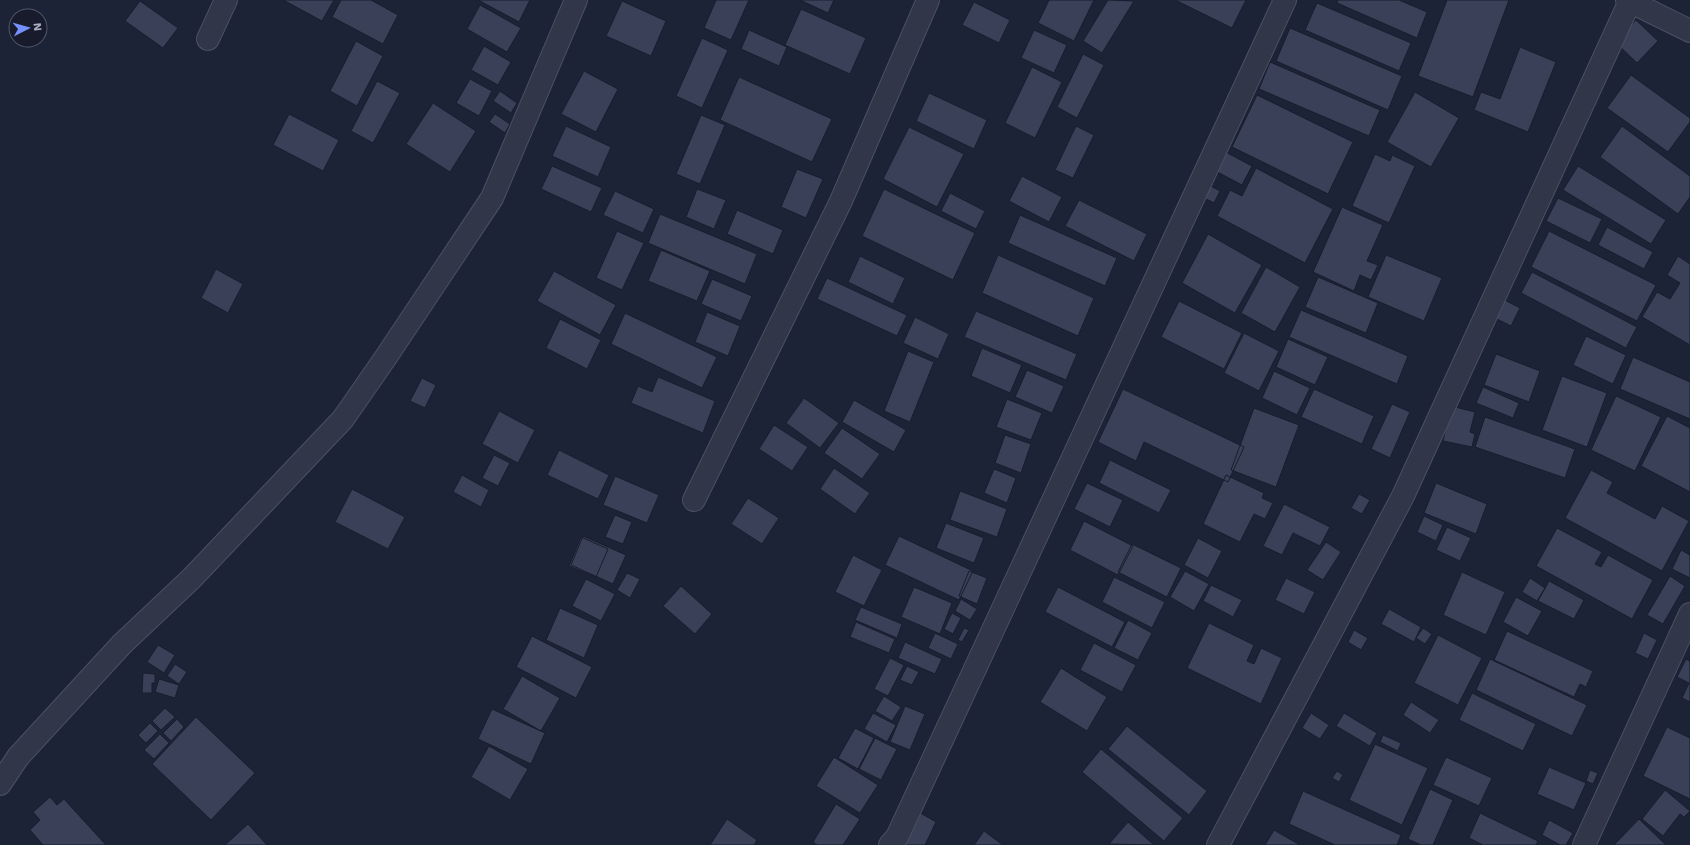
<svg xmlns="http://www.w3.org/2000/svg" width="1690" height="845" font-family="'Work Sans',sans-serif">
<rect width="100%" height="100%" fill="#1d2337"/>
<!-- building -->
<path fill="#394058" stroke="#181d2e" d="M 283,0 L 334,0 L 322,21 Z
M 341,0 L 371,0 L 398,15 L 383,44 L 332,17 Z
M 478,0 L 530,0 L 519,22 Z
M 716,0 L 749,0 L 731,40 L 704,28 Z
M 800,0 L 834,0 L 828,13 Z
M 1049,0 L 1094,0 L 1074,41 L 1038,23 Z
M 1108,0 L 1134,1 L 1102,53 L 1083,41 Z
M 1175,0 L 1246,0 L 1232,28 Z
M 1338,0 L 1399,0 L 1427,12 L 1417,38 L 1337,3 Z
M 1447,0 L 1509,0 L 1473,97 L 1418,76 Z
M 140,1 L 178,28 L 163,48 L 125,21 Z
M 622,1 L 666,21 L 651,56 L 606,36 Z
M 974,2 L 1010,20 L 999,43 L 962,25 Z
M 1317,3 L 1411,43 L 1399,71 L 1305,30 Z
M 480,5 L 521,28 L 507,52 L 467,29 Z
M 801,9 L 866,38 L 850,74 L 785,45 Z
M 1636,20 L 1658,41 L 1637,63 L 1615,42 Z
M 1290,28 L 1402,76 L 1388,110 L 1276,61 Z
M 749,30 L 787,47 L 779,66 L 741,49 Z
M 1034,30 L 1067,45 L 1054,73 L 1021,58 Z
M 702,38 L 728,50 L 702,108 L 676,96 Z
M 356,41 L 383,56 L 357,106 L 330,91 Z
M 484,46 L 511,62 L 498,85 L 471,70 Z
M 1520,47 L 1556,62 L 1528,132 L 1474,110 L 1481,92 L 1500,99 Z
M 1083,54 L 1104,65 L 1077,118 L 1057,107 Z
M 1270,62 L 1380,110 L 1369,136 L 1259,89 Z
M 1032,67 L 1062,82 L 1035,138 L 1005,123 Z
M 584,71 L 618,89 L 596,132 L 561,114 Z
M 1631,75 L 1690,118 L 1690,122 L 1668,152 L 1607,108 Z
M 739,77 L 832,119 L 812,162 L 720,120 Z
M 470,79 L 492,91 L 479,116 L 456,103 Z
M 377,81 L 400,93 L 373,143 L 351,131 Z
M 500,91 L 517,103 L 511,113 L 493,101 Z
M 1415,92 L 1459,118 L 1431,167 L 1387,142 Z
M 929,93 L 987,120 L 974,149 L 916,121 Z
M 1257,95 L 1353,142 L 1328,194 L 1232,147 Z
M 433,103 L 476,131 L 450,172 L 406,144 Z
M 289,114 L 339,140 L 323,171 L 273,145 Z
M 495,114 L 510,124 L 505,133 L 489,122 Z
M 701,115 L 725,125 L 700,184 L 676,174 Z
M 566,126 L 611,147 L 598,177 L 552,156 Z
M 1076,126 L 1094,135 L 1073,178 L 1055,170 Z
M 1622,126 L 1690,176 L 1690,197 L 1678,214 L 1600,157 Z
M 909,127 L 964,154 L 937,207 L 883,179 Z
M 1218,148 L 1252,166 L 1242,185 L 1208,167 Z
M 1375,154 L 1390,161 L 1392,155 L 1415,166 L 1389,223 L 1352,206 Z
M 552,166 L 602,188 L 591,212 L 541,189 Z
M 1578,166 L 1666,220 L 1651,244 L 1563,190 Z
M 1256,168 L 1333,209 L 1305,263 L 1217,216 L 1230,190 L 1242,196 Z
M 797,169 L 823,179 L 806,218 L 781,207 Z
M 1022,176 L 1062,197 L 1049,222 L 1009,201 Z
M 1203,182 L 1220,191 L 1214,203 L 1196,194 Z
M 697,189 L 726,200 L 714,229 L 686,217 Z
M 884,189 L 975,233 L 953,280 L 862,236 Z
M 615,191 L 654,209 L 643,233 L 603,215 Z
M 950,193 L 985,211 L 976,229 L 941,211 Z
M 1558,198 L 1602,219 L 1590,243 L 1546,221 Z
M 1079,200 L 1147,234 L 1134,261 L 1065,226 Z
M 1342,207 L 1383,225 L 1367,261 L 1378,265 L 1371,280 L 1360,275 L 1354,291 L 1313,272 Z
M 737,210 L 783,230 L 773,254 L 727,234 Z
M 660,214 L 757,254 L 745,284 L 648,243 Z
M 1020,215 L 1117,258 L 1105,286 L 1008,243 Z
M 1607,227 L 1653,252 L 1644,269 L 1598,245 Z
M 617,231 L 644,243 L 622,290 L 596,278 Z
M 1549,231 L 1656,285 L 1637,321 L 1531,267 Z
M 1208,234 L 1262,265 L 1235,313 L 1182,283 Z
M 661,250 L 710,271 L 697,301 L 648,281 Z
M 998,255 L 1094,298 L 1078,336 L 982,293 Z
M 1386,255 L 1442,278 L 1424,321 L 1368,297 Z
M 860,256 L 905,278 L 893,304 L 848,282 Z
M 1678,256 L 1690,264 L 1690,345 L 1642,317 L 1657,292 L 1670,299 L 1680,283 L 1667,275 Z
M 1266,267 L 1300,287 L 1275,332 L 1241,313 Z
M 216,269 L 243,284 L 228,313 L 201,298 Z
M 554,271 L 616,305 L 600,335 L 537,301 Z
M 1532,272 L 1637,327 L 1626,348 L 1521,293 Z
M 1318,277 L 1378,303 L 1366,333 L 1305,307 Z
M 827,278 L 907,315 L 897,336 L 817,299 Z
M 712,279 L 752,296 L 741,321 L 701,304 Z
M 1499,297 L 1520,308 L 1511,326 L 1489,315 Z
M 1179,301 L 1242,333 L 1224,369 L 1161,337 Z
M 1301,310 L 1408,356 L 1397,384 L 1289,337 Z
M 976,311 L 1077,354 L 1066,380 L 964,337 Z
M 707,312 L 740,326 L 728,356 L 695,342 Z
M 625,313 L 717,357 L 702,388 L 611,344 Z
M 915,317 L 949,334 L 938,359 L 903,343 Z
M 560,319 L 601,340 L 587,369 L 546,348 Z
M 1244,333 L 1279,351 L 1259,391 L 1224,373 Z
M 1586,336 L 1626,355 L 1613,384 L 1573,365 Z
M 1288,339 L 1328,357 L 1315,385 L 1276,367 Z
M 982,348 L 1022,365 L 1010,393 L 971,376 Z
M 908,351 L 934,362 L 910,422 L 884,411 Z
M 1496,354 L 1540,371 L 1529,402 L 1484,385 Z
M 1633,357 L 1690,382 L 1690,419 L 1620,389 Z
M 1027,370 L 1064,386 L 1052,413 L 1015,397 Z
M 1274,371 L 1310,388 L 1297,415 L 1262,398 Z
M 1562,376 L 1607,393 L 1587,447 L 1542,430 Z
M 658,377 L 715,401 L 703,433 L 631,403 L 638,386 L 652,392 Z
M 422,378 L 436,385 L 425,408 L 410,401 Z
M 1483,387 L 1519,403 L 1513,418 L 1476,403 Z
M 1123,389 L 1244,447 L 1228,482 L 1144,442 L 1136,461 L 1098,442 Z
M 1314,389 L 1374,416 L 1362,444 L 1301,417 Z
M 1616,396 L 1661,417 L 1635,471 L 1591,450 Z
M 804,398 L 839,423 L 820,448 L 786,423 Z
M 1007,399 L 1042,413 L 1031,440 L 996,427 Z
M 854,400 L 906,430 L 894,452 L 842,422 Z
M 1392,404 L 1410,412 L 1390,458 L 1371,449 Z
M 1451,406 L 1475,412 L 1470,432 L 1475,434 L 1472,447 L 1443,441 Z
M 1254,408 L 1299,425 L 1276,487 L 1231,470 Z
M 499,411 L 535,430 L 518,463 L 482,444 Z
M 1667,416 L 1690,428 L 1690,492 L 1641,466 Z
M 1485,417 L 1575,449 L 1565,478 L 1475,447 Z
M 774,425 L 808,447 L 792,471 L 759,449 Z
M 842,428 L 880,454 L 862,479 L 824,453 Z
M 1005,435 L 1031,444 L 1021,473 L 995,463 Z
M 559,450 L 609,475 L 598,499 L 547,475 Z
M 494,455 L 510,463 L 498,486 L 482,478 Z
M 1110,460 L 1171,490 L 1159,513 L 1099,483 Z
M 834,468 L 870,493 L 855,514 L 820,489 Z
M 994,469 L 1016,478 L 1007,503 L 984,493 Z
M 1591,470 L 1613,482 L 1607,493 L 1655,519 L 1662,506 L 1689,521 L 1662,571 L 1565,518 Z
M 462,475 L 489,490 L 481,507 L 453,492 Z
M 1226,475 L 1264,493 L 1262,498 L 1273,503 L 1265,519 L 1254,514 L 1240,542 L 1203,524 Z
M 615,476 L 659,495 L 647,523 L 603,505 Z
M 1087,483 L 1123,500 L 1110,527 L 1074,509 Z
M 1436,483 L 1487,504 L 1476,534 L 1424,513 Z
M 352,489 L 405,517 L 388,549 L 335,522 Z
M 960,491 L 1007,509 L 997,537 L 950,520 Z
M 1359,494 L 1370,500 L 1362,514 L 1351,508 Z
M 748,498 L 779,518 L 762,544 L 731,524 Z
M 1284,504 L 1330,527 L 1320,546 L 1293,533 L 1282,555 L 1263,546 Z
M 615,515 L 632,522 L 623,544 L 605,537 Z
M 1424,516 L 1443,525 L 1436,541 L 1417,532 Z
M 1084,521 L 1133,546 L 1118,575 L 1070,550 Z
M 946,523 L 984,538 L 974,563 L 936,548 Z
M 1447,527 L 1471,538 L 1460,561 L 1436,550 Z
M 1557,528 L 1602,552 L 1595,564 L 1601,567 L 1608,555 L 1653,580 L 1632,619 L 1536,566 Z
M 583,536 L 626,555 L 613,584 L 571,565 Z
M 899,536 L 973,571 L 959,600 L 885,565 Z
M 581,537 L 608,549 L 596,577 L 569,566 Z
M 1198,538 L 1222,551 L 1208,578 L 1184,565 Z
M 1326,542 L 1341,552 L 1323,580 L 1307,570 Z
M 1132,544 L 1181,568 L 1167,597 L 1118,572 Z
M 1681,550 L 1690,555 L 1690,578 L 1672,569 Z
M 853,555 L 882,570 L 864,606 L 835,592 Z
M 969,571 L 987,578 L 977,604 L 959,596 Z
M 1185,571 L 1209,584 L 1194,611 L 1170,597 Z
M 1462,572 L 1505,592 L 1486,635 L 1443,615 Z
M 627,573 L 640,579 L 630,598 L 617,590 Z
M 1670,576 L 1685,586 L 1663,624 L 1647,615 Z
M 1114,577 L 1165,602 L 1152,628 L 1102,602 Z
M 1286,578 L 1315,592 L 1304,614 L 1275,600 Z
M 1530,578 L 1545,588 L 1537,601 L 1522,592 Z
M 586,579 L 615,594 L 601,621 L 572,606 Z
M 1549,581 L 1584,600 L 1574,619 L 1538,601 Z
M 1211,585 L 1242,600 L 1233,617 L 1203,601 Z
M 681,586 L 712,614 L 695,634 L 663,606 Z
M 914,587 L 952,603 L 940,634 L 901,617 Z
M 1058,587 L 1125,622 L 1112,647 L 1045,612 Z
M 1516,597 L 1542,611 L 1528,636 L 1503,622 Z
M 961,599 L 977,609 L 970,620 L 955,611 Z
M 861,607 L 902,624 L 897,638 L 855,620 Z
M 560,608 L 598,625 L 584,658 L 546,640 Z
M 1389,609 L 1421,627 L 1414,642 L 1381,624 Z
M 952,613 L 961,618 L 953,634 L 944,629 Z
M 1128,620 L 1152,633 L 1138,660 L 1114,648 Z
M 856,622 L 895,639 L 889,653 L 850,637 Z
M 1209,623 L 1254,645 L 1247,661 L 1254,664 L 1261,648 L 1282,658 L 1261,704 L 1187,668 Z
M 964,628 L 969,630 L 962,642 L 958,640 Z
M 1423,628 L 1432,634 L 1425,644 L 1416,638 Z
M 1354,630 L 1368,638 L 1361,650 L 1348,642 Z
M 1507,631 L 1593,671 L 1586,687 L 1580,684 L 1574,697 L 1494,660 Z
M 935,633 L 958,644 L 951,659 L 928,648 Z
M 1644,633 L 1657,640 L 1648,659 L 1635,653 Z
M 1438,635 L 1482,658 L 1458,705 L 1414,683 Z
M 532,636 L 592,667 L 576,698 L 516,667 Z
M 905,642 L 942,659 L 935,674 L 898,658 Z
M 1094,643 L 1136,665 L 1122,692 L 1080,670 Z
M 158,645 L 175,655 L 164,673 L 147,662 Z
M 890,658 L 904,665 L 888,696 L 874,689 Z
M 1490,659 L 1587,705 L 1572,736 L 1476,690 Z
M 1686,659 L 1690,661 L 1690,702 L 1682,698 L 1689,683 L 1677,677 Z
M 175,664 L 187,672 L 179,684 L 167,676 Z
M 907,666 L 919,672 L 912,685 L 900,680 Z
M 1061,668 L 1107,697 L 1087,731 L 1040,702 Z
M 143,673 L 155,674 L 155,683 L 152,683 L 152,693 L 142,693 Z
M 522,676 L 560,698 L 541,731 L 503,709 Z
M 159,679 L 179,685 L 175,698 L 155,692 Z
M 1472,693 L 1536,724 L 1523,751 L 1459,720 Z
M 884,696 L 901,707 L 892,721 L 875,711 Z
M 1411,702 L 1439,720 L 1430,733 L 1403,715 Z
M 905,706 L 925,714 L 910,750 L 890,742 Z
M 165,708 L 175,717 L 161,730 L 152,721 Z
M 492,709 L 545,733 L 531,764 L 478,739 Z
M 873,713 L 896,725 L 887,742 L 864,729 Z
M 1311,713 L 1329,725 L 1320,739 L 1302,728 Z
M 1344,713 L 1377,733 L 1370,746 L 1336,726 Z
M 196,717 L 255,773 L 211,820 L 152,764 Z
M 177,719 L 184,727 L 171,741 L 163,733 Z
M 150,723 L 158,731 L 146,743 L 138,735 Z
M 1127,726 L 1207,791 L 1189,815 L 1108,749 Z
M 1667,727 L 1690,738 L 1690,799 L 1643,776 Z
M 855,728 L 874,738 L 858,769 L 838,758 Z
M 160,734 L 169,743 L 154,759 L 144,750 Z
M 1383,735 L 1401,743 L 1398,751 L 1380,742 Z
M 875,738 L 897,749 L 881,780 L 859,769 Z
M 1375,744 L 1428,768 L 1402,825 L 1349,800 Z
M 489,746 L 528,769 L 510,800 L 471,777 Z
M 1101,749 L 1183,818 L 1164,841 L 1082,772 Z
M 834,757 L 878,785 L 860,813 L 816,786 Z
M 1446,757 L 1492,778 L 1479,806 L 1433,785 Z
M 1549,767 L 1586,783 L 1574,810 L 1537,794 Z
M 1590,770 L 1598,773 L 1593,784 L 1586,781 Z
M 1337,771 L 1343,775 L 1339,782 L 1332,778 Z
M 1430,789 L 1453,800 L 1433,845 L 1421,845 L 1408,839 Z
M 1665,790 L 1690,811 L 1684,817 L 1680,814 L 1663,836 L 1642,819 Z
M 1303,791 L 1401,835 L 1397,845 L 1335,845 L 1289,824 Z
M 50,797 L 57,805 L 64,799 L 106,845 L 43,845 L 30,830 L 40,820 L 33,812 Z
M 836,804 L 860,819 L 843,845 L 817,845 L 813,842 Z
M 917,811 L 936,822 L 925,845 L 899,845 Z
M 1480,813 L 1538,841 L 1536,845 L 1483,845 L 1469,838 Z
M 727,819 L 757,840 L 754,845 L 710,845 Z
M 1639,819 L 1666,845 L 1614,845 Z
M 1549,820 L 1573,833 L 1566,845 L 1560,845 L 1542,835 Z
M 1128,822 L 1154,845 L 1109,844 Z
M 248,824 L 267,845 L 225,845 Z
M 1274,830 L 1300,845 L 1265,845 Z
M 984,831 L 1003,845 L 974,845 Z"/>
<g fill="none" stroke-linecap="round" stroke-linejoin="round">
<defs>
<path id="minor" d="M 1627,0 L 1690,31
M 208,39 L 226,0
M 694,500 L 841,201 L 928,0
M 0,784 L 18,757 L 122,644 L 192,578 L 343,419 L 386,357 L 492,198 L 576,0
M 890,845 L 897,837 L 1285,0
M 1218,845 L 1403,496 L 1630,1
M 1584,845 L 1690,614"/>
</defs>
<!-- minor casing -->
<use href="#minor" stroke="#4b5063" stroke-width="24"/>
<!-- minor -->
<use href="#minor" stroke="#313648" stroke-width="22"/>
</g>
<!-- north arrow -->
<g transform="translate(28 28) rotate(84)"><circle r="19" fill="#171b2c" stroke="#525769"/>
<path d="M0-3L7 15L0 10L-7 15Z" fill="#7591ff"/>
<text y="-6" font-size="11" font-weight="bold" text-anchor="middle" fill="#aab0c5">N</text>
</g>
</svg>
